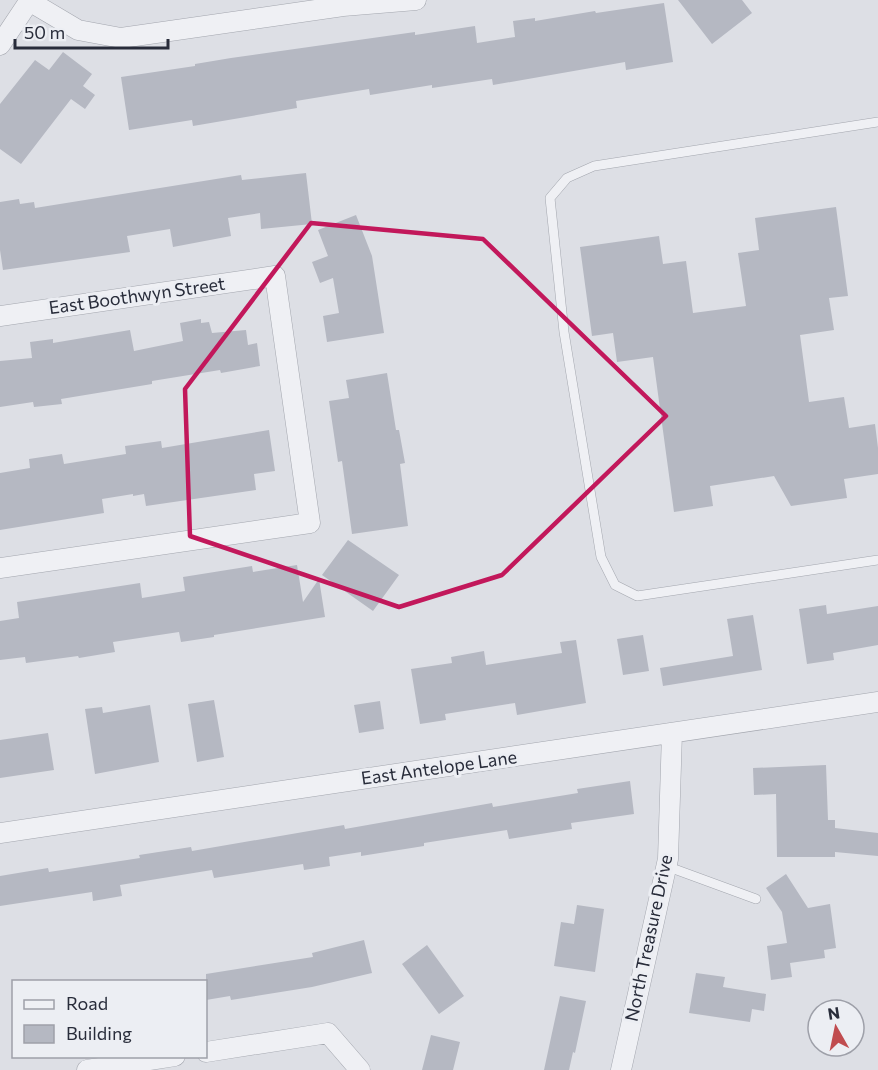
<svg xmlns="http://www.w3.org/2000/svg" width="878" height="1070" font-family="Commissioner,sans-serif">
<rect width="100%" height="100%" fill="#dddfe5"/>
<!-- building -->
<path fill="#b5b8c2" d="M 678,0 L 742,0 L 752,13 L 712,44 Z
M 664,3 L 673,62 L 626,70 L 625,62 L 493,85 L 492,79 L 432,88 L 432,85 L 370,95 L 369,89 L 296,101 L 297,108 L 240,118 L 193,126 L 192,120 L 129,130 L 121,77 L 195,66 L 195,64 L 231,58 L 415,32 L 415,35 L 475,26 L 477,43 L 515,37 L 513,21 L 535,18 L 535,21 L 595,11 L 596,13 Z
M 63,52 L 92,74 L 83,86 L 95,95 L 85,109 L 71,99 L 21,164 L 0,149 L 0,104 L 35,60 L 49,70 Z
M 306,173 L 312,224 L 261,229 L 260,213 L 228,218 L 231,236 L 173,247 L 170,229 L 127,236 L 130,252 L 3,270 L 0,250 L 0,202 L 19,199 L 20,204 L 34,202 L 35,208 L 241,175 L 242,180 Z
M 836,207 L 848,296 L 829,298 L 834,330 L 800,335 L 809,402 L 844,397 L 849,428 L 875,424 L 878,448 L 878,474 L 844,479 L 847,498 L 791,506 L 774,476 L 710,486 L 713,506 L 674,512 L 653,357 L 617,362 L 613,333 L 592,336 L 580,247 L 659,236 L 663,264 L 686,261 L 693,313 L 746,306 L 738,253 L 759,250 L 755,218 Z
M 356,215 L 372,256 L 384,333 L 327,342 L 323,316 L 339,313 L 333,278 L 320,283 L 312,262 L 328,256 L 318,230 Z
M 201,319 L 201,323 L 209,322 L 212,333 L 246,330 L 248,345 L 257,343 L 260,366 L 221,373 L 220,370 L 152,381 L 152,384 L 61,399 L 62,404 L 34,407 L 33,402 L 0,407 L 0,361 L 32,358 L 30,342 L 53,339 L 53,343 L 130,330 L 134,351 L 183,341 L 180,323 Z
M 387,373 L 396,430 L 399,430 L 405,463 L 400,464 L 408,526 L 352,534 L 342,461 L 338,462 L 329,401 L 349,398 L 346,380 Z
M 269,430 L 275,471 L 254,474 L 256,490 L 146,506 L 144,494 L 133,496 L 133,494 L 102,499 L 104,513 L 0,530 L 0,473 L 30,468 L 29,459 L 62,454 L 64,464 L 126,454 L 125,446 L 161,441 L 162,448 Z
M 348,540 L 399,575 L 373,611 L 322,575 Z
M 297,565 L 303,602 L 319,579 L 325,617 L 214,635 L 214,637 L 181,642 L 179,632 L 113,642 L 115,652 L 79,658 L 78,656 L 26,663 L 25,657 L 0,660 L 0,621 L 19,618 L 17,602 L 140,583 L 142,598 L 185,591 L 183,577 L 252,566 L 253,572 Z
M 826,605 L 827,614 L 878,606 L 878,645 L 833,653 L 834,660 L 807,664 L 799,609 Z
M 753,615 L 762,670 L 663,686 L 660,668 L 733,656 L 727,619 Z
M 643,635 L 649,671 L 623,675 L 617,639 Z
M 576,640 L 586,703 L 517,715 L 515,703 L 445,714 L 446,720 L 420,724 L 411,669 L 452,663 L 451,657 L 484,651 L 486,665 L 562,653 L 560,642 Z
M 214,700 L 224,757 L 197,762 L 188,704 Z
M 380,701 L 384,729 L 359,733 L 354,705 Z
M 150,705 L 159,762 L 95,774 L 85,709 L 102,707 L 103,713 Z
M 48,733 L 54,770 L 0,778 L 0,740 Z
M 826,765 L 828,820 L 835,820 L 835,828 L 878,833 L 878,856 L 835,852 L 835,857 L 777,857 L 776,794 L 754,795 L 753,768 Z
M 630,781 L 634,814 L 571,823 L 572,829 L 509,839 L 507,830 L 424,843 L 424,846 L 361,856 L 361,852 L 329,857 L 330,866 L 304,870 L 303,864 L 214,878 L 212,870 L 120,885 L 122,896 L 93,901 L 92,892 L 0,906 L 0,876 L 48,868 L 49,872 L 140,858 L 139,855 L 191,847 L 192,851 L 344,825 L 345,829 L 492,803 L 493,807 L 578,793 L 577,789 Z
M 786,874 L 808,908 L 830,904 L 836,948 L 824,950 L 825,958 L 790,963 L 792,977 L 771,980 L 767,946 L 787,943 L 782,912 L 766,888 Z
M 577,905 L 604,909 L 595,972 L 554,966 L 561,922 L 574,924 Z
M 364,940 L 372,973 L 312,987 L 231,1000 L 230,996 L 206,1000 L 206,974 L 313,957 L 312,953 Z
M 427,945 L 464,996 L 439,1014 L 402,964 Z
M 696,973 L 725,977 L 723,987 L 766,994 L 764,1011 L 752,1009 L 750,1022 L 689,1013 Z
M 560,996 L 586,1001 L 575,1053 L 573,1052 L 569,1070 L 544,1070 Z
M 431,1035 L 460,1042 L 453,1070 L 422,1070 Z"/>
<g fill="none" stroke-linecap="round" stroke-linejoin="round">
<defs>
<path id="lane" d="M 878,122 L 594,166 L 567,178 L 550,198 L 564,332 L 601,557 L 615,585 L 637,596 L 878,560
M 666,866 L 756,899"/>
<path id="street" d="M 29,1 L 78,30 L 121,38 L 343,6 L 416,0
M 0,45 L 30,0
M 0,316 L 275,276 L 310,523 L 0,568
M 0,833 L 878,702
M 206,1052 L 328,1033 L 360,1070
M 87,1070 L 175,1056
M 621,1070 L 668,859 L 672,733"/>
</defs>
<!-- lane casing -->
<use href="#lane" stroke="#a3a6ae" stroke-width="10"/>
<!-- street casing -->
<use href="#street" stroke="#a3a6ae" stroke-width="21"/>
<!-- lane -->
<use href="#lane" stroke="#eff0f4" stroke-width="9"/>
<!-- street -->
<use href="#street" stroke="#eff0f4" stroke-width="20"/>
</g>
<!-- marked area -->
<path fill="none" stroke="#c2185b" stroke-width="4.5" stroke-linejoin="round" d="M 311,223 L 483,239 L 666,416 L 502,575 L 399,607 L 190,536 L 185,389 Z"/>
<g text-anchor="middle" stroke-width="6" stroke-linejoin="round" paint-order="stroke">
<!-- street labels -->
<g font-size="18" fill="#282c3a" stroke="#eceef3">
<text transform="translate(137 296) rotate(-8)" y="6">East Boothwyn Street</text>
<text transform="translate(439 768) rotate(-8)" y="6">East Antelope Lane</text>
<text transform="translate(649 938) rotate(-78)" y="6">North Treasure Drive</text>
</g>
</g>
<!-- legend -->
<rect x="12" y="980" width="195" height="78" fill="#eceef3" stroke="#9ea0a9" stroke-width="1.5"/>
<rect x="24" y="1000" width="30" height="9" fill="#eff0f4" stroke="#9ea0a9" stroke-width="1.5"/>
<text x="66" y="1010" font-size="18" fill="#282c3a">Road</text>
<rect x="24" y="1025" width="30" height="18" fill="#b5b8c2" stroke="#9ea0a9" stroke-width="1.5"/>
<text x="66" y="1040" font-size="18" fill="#282c3a">Building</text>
<!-- north arrow -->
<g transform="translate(836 1028) rotate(351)"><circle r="28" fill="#eceef3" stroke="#9ea0a9" stroke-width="1.5"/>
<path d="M0-4.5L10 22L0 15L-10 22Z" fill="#c04c4f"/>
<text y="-9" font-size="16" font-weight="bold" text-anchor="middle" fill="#282c3a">N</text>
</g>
<!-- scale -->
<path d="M15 39v9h153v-9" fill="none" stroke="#282c3a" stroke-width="3"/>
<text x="24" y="39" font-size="18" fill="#282c3a" stroke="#eceef3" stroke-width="4.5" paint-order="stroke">50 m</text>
</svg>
